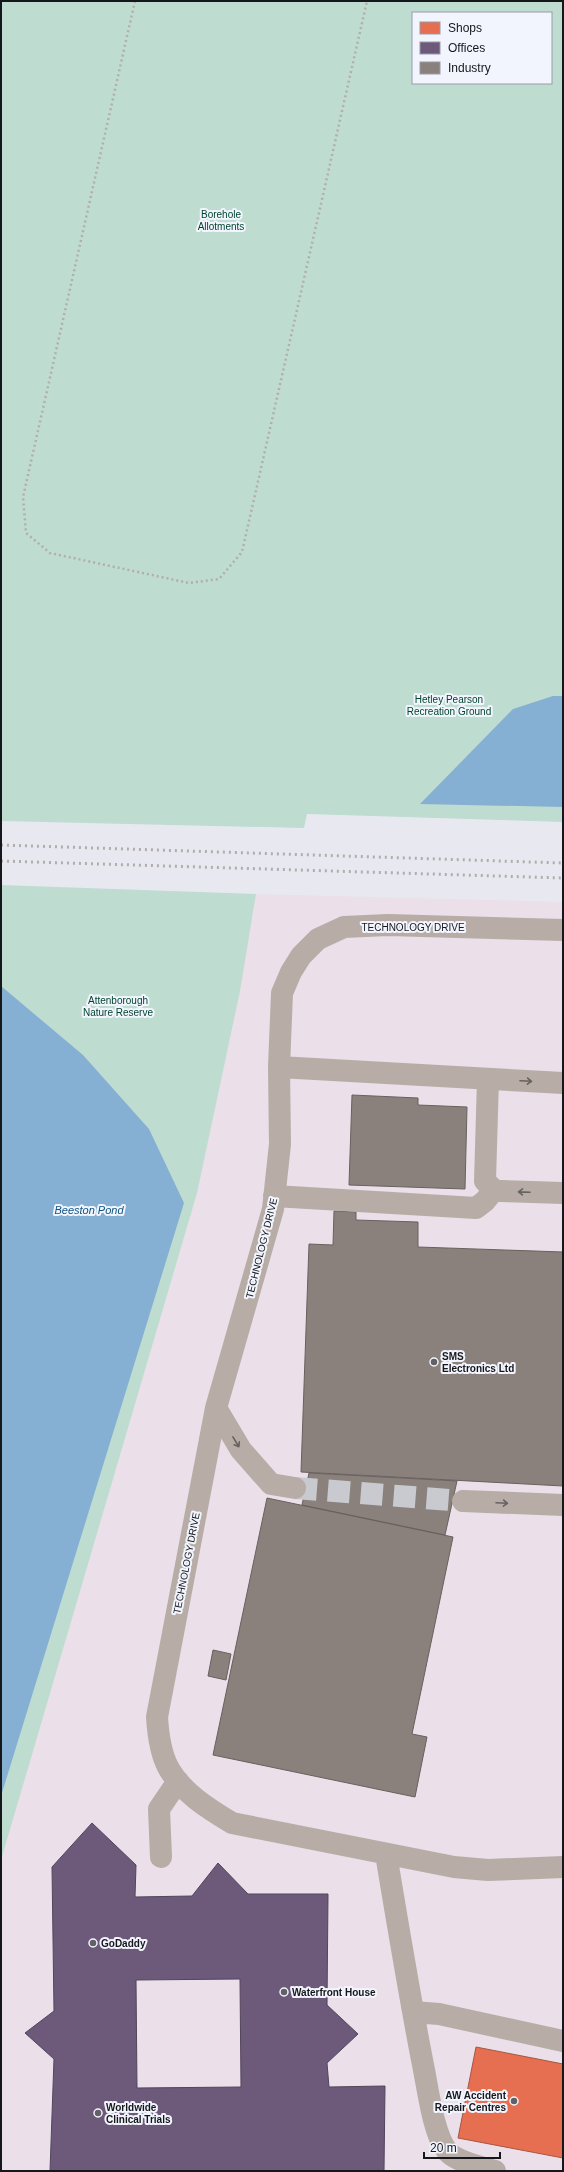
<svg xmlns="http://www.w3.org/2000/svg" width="564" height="2172" font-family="Arial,sans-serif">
<rect width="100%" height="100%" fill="#e8e9f0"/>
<!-- industrial -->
<path fill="#ebdfe9" d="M 256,894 L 563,902 L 563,2171 L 1,2171 L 1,1860 L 253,916 Z"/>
<!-- green -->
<path fill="#bedcd0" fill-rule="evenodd" d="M 1,1 L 563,1 L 563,822 L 307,814 L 304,828 L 1,821 ZM 413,13 L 551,13 L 551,83 L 413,83 Z
M 1,885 L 256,894 L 240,991 L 197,1193 L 1,1860 Z"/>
<!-- water -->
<path fill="#86b0d3" d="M 553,696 L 563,696 L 563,807 L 420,804 L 513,709 Z
M 1,986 L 83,1055 L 149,1129 L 184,1203 L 1,1796 Z"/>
<!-- shops -->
<path fill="#e76f51" stroke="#a85541" d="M 476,2047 L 563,2064 L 563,2158 L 458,2138 Z"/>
<!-- offices -->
<path fill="#6d597a" stroke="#53455e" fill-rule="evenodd" d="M 92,1823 L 136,1865 L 135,1897 L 192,1896 L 218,1863 L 248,1894 L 328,1894 L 327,2005 L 358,2034 L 327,2063 L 329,2087 L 385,2086 L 384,2171 L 50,2171 L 54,2059 L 25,2033 L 54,2011 L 52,1867 ZM 240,1979 L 241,2087 L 137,2088 L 136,1980 Z"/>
<!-- industry -->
<path fill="#8a817c" stroke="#67615f" d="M 352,1095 L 418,1098 L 418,1105 L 467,1107 L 465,1189 L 349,1185 Z
M 334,1211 L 356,1212 L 356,1220 L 418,1222 L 418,1247 L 563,1252 L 563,1486 L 301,1472 L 309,1244 L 333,1245 Z
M 309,1473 L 457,1481 L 445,1535 L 302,1505 Z
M 267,1498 L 453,1537 L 412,1734 L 427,1737 L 415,1797 L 213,1755 Z
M 213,1650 L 231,1654 L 226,1680 L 208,1676 Z"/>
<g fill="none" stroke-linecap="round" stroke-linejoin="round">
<!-- minor-tunnel -->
<path stroke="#c8cad0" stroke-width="22" stroke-dasharray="22 11" stroke-linecap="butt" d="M 295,1488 L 463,1501"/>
<!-- path -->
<path stroke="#b3aeae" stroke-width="2.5" stroke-dasharray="2 3" stroke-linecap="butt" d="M 135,1 L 23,497 L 26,533 L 50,553 L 189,583 L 219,579 L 242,552 L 367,1"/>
<!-- minor -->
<path stroke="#b7ada6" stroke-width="22" d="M 563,930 L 388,925 L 344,927 L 318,939 L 301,956 L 291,972 L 282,993 L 279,1067 L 280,1144 L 273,1209 L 216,1408 L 157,1717 C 158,1733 160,1752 168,1767 C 181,1792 209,1809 232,1823 L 454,1867 L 488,1870 L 563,1867
M 279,1067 L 563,1083
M 488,1079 L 485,1181 L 494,1190 L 500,1191 L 563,1193
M 274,1196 L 476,1208 L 485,1201 L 494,1190
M 216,1408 L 241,1450 L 271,1484 L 295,1488
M 463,1501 L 563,1505
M 386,1854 C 398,1926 410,1999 424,2070 C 428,2090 434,2137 448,2152 C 457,2162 482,2167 495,2171
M 161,1857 L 159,1809 L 178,1781
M 413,2012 L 439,2014 L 563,2041"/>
<!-- rail -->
<path stroke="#b1adac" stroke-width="3" stroke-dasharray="2 4" stroke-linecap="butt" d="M 1,845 L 563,863
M 1,861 L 563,878"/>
</g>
<!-- one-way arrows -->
<defs><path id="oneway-shaft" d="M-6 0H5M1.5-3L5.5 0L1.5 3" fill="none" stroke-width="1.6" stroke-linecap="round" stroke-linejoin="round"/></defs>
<g stroke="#666260">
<use href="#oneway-shaft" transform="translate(526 1081) rotate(3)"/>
<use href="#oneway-shaft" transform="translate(524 1192) rotate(-178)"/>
<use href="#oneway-shaft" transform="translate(236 1442) rotate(59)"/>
<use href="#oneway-shaft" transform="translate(502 1503) rotate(3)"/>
</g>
<!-- markers -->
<g fill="#606066" stroke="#f2f5fe" stroke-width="1.5">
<circle cx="434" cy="1362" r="4"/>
<circle cx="93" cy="1943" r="4"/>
<circle cx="284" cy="1992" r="4"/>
<circle cx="514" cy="2101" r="4"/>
<circle cx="98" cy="2113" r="4"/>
</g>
<g text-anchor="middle" stroke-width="4" stroke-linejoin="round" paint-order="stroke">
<!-- park labels -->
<g font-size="10" fill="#02452d" stroke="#f2f5fe">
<text x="221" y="218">Borehole<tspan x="221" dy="12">Allotments</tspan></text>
<text x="449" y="703">Hetley Pearson<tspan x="449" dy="12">Recreation Ground</tspan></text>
<text x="118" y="1004">Attenborough<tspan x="118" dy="12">Nature Reserve</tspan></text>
</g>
<!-- street labels -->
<g font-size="10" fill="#16171b" stroke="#f2f5fe">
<text x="413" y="931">TECHNOLOGY DRIVE</text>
<text transform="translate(261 1248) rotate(-76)" y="4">TECHNOLOGY DRIVE</text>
<text transform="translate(186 1563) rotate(-79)" y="4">TECHNOLOGY DRIVE</text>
</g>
<!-- poi labels -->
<g font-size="10" font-weight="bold" fill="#16171b" stroke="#f2f5fe" text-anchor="start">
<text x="442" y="1360">SMS<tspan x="442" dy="12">Electronics Ltd</tspan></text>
<text x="101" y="1947">GoDaddy</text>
<text x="292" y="1996">Waterfront House</text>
<text x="506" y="2099" text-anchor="end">AW Accident<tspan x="506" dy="12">Repair Centres</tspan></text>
<text x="106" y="2111">Worldwide<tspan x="106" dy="12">Clinical Trials</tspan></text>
</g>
<!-- water labels -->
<g font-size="11" font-style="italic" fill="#0e5482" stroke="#f2f5fe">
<text x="89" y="1214">Beeston Pond</text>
</g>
</g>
<!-- border -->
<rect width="564" height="2172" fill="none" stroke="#16171b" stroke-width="4"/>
<!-- legend -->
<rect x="412" y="12" width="140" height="72" fill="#f2f5fe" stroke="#9a9ca3"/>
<rect x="420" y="22" width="20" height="12" fill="#e76f51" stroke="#9a9ca3"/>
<text x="448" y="32" font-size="12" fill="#16171b">Shops</text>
<rect x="420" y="42" width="20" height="12" fill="#6d597a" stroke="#9a9ca3"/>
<text x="448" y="52" font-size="12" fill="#16171b">Offices</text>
<rect x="420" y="62" width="20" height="12" fill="#8a817c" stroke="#9a9ca3"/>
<text x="448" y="72" font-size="12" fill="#16171b">Industry</text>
<!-- scale -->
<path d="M424 2152v6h76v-6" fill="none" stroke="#16171b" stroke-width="2"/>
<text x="430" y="2152" font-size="12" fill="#16171b" stroke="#f2f5fe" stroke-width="3" paint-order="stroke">20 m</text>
</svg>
